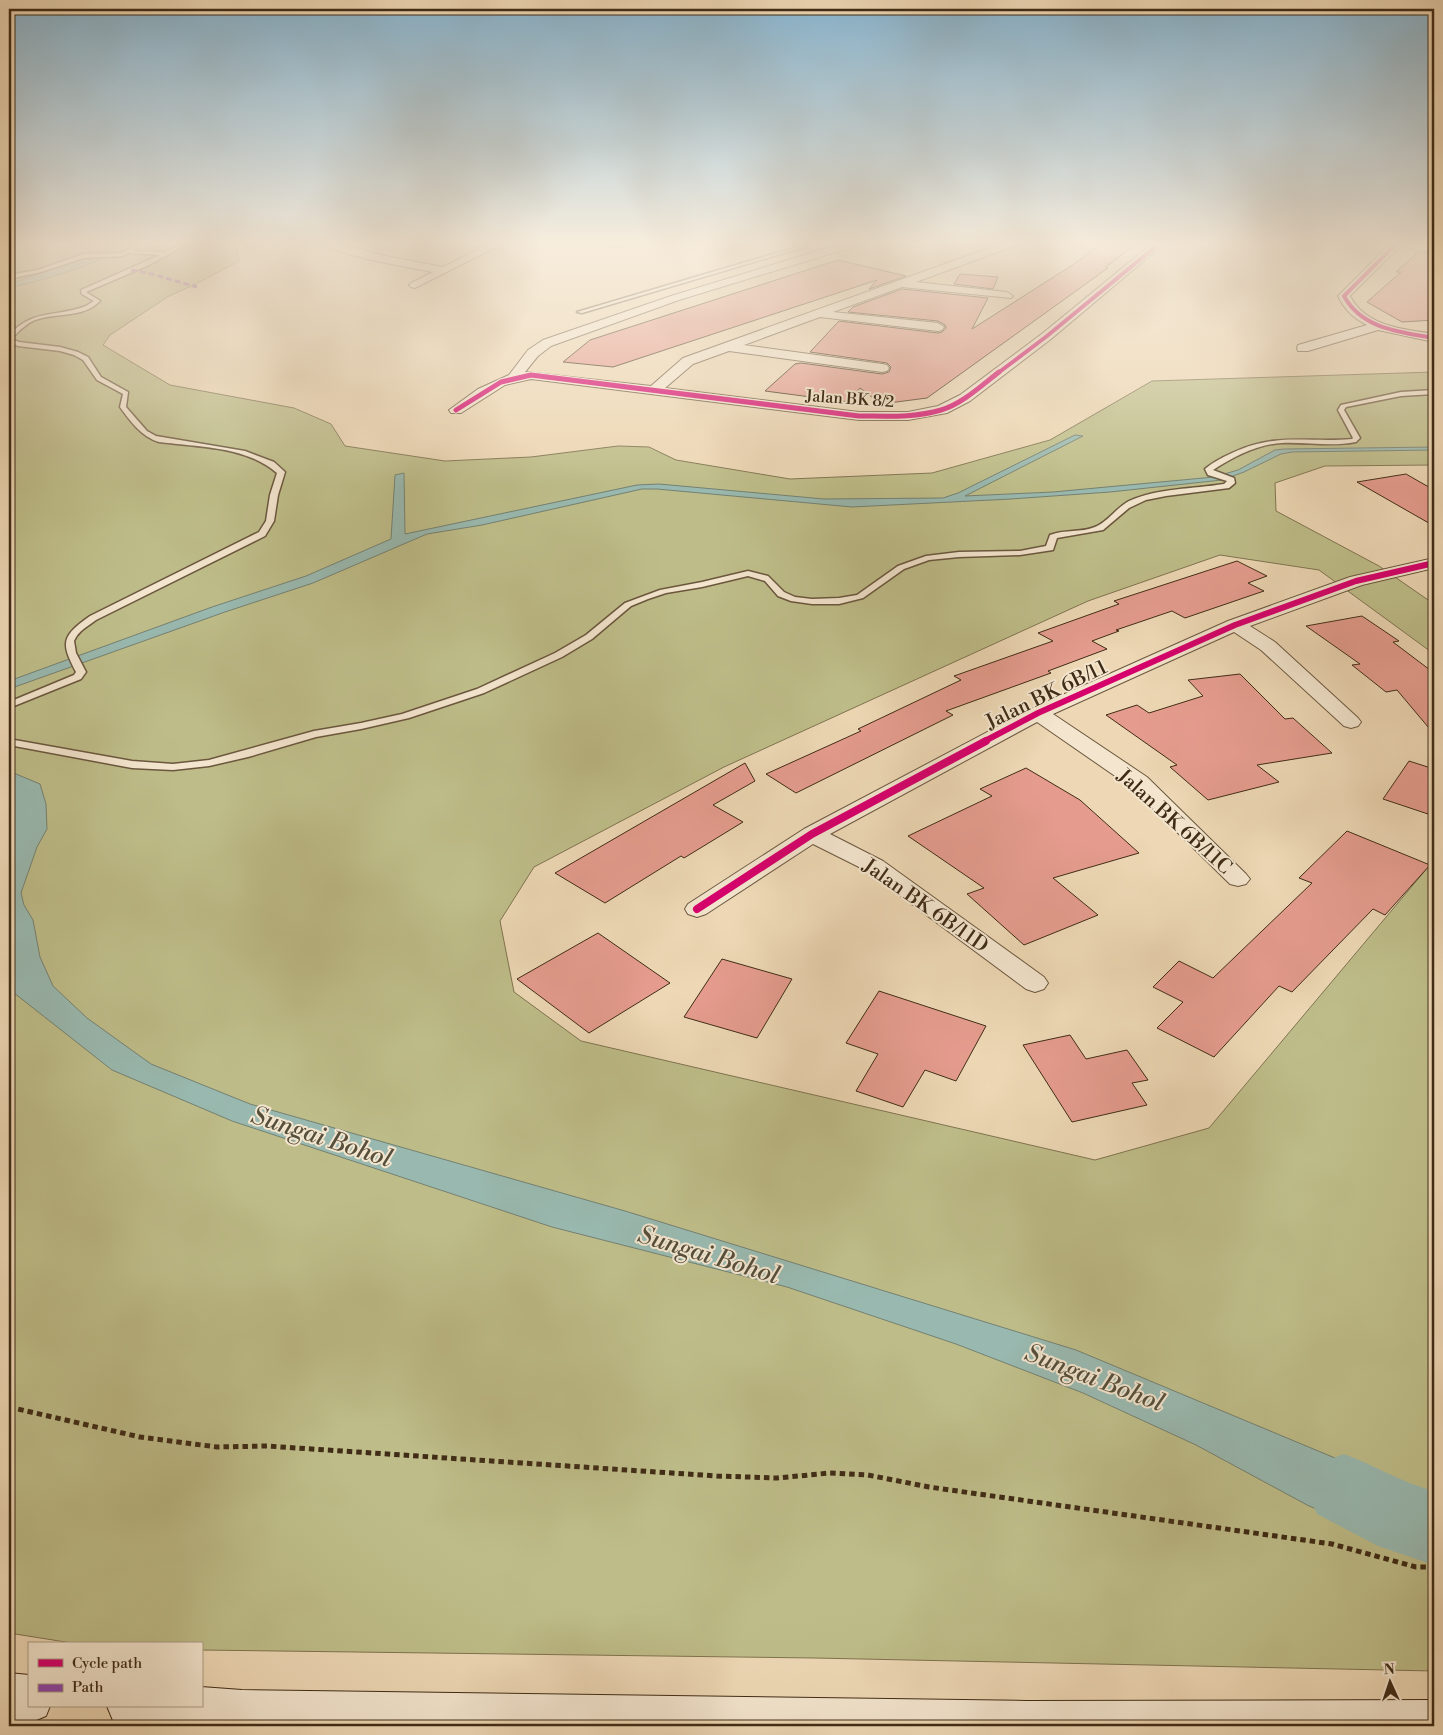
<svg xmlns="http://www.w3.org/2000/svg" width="1443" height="1735" font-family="'Libre Bodoni',serif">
<rect width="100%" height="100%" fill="#edd7b4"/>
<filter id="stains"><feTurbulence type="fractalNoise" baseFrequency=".004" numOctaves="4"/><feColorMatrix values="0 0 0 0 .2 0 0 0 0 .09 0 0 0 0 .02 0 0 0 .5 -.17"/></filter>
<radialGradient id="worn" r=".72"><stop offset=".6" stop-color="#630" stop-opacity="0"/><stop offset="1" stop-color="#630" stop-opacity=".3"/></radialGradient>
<!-- green -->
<path fill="#bebd89" stroke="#7f7450" d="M 9,243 L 236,243 L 239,261 L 196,284 L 169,296 L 110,335 L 103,345 L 170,385 L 294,408 L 331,424 L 345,446 L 445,461 L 531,457 L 618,446 L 649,447 L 676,460 L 790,479 L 932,473 L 1050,440 L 1152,381 L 1434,372 L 1434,465 L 1325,466 L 1275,483 L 1276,511 L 1379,566 L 1434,604 L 1434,654 L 1319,570 L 1220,555 L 1088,601 L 724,767 L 534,867 L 500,921 L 514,992 L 581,1041 L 1095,1160 L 1209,1128 L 1434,860 L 1434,1671 L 814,1658 L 201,1650 L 201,1644 L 78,1644 L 9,1633 Z"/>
<!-- water -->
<path fill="#99b9b0" stroke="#758172" d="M 110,243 L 115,243 L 113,248 L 107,253 L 112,254 C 79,270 44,280 9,288 L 9,284 L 100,253 L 107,249 Z
M 1075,435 L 1083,436 L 965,496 L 1053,492 L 1214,477 L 1238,470 L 1275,450 L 1284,449 L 1434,447 L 1434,450 L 1292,452 L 1281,454 L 1244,472 L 1222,480 L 1110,492 L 1011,499 L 852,507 L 657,489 L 642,489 L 482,525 L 427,534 L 313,583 L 225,612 L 9,689 L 9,681 L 212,607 L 306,576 L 391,539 L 395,475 L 404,473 L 405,534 L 637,485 L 659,484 L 824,499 L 943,498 L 958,493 Z
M 9,774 L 16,774 L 40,784 L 46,804 L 47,829 L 37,847 L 21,893 L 24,905 L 33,920 L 40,957 L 53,986 L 87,1018 L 151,1064 L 250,1104 L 625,1211 L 1076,1350 L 1347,1463 L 1416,1509 L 1405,1520 L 1398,1540 L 1309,1506 L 1196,1445 L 1083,1393 L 956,1344 L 787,1287 L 552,1227 L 232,1121 L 112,1070 L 9,989 Z"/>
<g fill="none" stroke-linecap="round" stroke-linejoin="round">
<!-- river -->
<path fill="#99b9b0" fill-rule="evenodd" d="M 1344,1454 C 1374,1465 1403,1483 1434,1491 L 1434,1565 L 1378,1546 L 1317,1514 L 1306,1489 L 1317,1464 Z"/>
</g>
<!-- building -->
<path fill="#e59c8e" stroke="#402c16" d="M 1102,243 L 1137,243 L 1106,267 L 1108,268 L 927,398 L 881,404 L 860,388 L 849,402 L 765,391 L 795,364 L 801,363 L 882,374 L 889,372 L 891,367 L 887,363 L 810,352 L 839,321 L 938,333 L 942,332 L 946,328 L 945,325 L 938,321 L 848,312 L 853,307 L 902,289 L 988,298 L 972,329 L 1074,264 Z
M 1418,252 L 1434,254 L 1434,320 L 1402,322 L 1367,302 L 1401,272 L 1396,272 Z
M 838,260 L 906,276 L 869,289 L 877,280 L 613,367 L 563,362 L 590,340 Z
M 960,274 L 998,277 L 993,289 L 954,284 Z
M 1406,474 L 1434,490 L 1434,526 L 1357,482 Z
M 1237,561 L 1267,576 L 1248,583 L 1264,591 L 1185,618 L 1172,611 L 1116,630 L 1119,631 L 1092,641 L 1107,649 L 1048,671 L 1051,673 L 946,711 L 953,715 L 796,793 L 766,774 L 861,731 L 858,729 L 961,680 L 954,676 L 1053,641 L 1038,633 L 1119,604 L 1114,601 Z
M 1362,616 L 1399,641 L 1393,642 L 1434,673 L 1434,734 L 1397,690 L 1386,692 L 1352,665 L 1360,664 L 1306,626 Z
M 1240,674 L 1285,719 L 1293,718 L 1332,753 L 1257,765 L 1279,782 L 1208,800 L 1170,767 L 1177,765 L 1106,715 L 1137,705 L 1149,713 L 1203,696 L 1188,680 Z
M 1409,761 L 1434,769 L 1434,816 L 1383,799 Z
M 745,763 L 755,781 L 713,805 L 743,822 L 684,858 L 681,856 L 605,903 L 555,873 Z
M 1026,768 L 1080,800 L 1139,853 L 1053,878 L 1098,915 L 1024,945 L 967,894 L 984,888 L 908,836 L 992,796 L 980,789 Z
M 1347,831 L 1430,865 L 1385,915 L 1373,909 L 1292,992 L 1279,986 L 1214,1057 L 1157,1028 L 1183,1002 L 1153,987 L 1179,961 L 1213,978 L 1312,883 L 1299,878 Z
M 598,933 L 670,983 L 589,1033 L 517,979 Z
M 722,959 L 792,979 L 757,1038 L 684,1017 Z
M 879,991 L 986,1026 L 956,1081 L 925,1070 L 903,1107 L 856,1091 L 878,1054 L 846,1043 Z
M 1070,1035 L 1086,1059 L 1127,1050 L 1148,1080 L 1132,1083 L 1147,1105 L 1072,1122 L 1023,1045 Z"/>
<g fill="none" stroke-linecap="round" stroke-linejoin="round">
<defs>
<path id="service" d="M 138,243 L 144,243 L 132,251 L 165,252 L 183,243 L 190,243 L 149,265 L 86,292 L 100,301 C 82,319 57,312 35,320 C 26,324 20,330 13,337 L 14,340 L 19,342 L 60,347 L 78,352 L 88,357 L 101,377 L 128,392 L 126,407 L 147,431 L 156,436 L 245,451 L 274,462 L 285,472 L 278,495 L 274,521 L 265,536 L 96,620 C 88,626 78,631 74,641 L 76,653 L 86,672 L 81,679 L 9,708 L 9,702 L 74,675 L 76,672 C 60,642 62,636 90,616 L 259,532 L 266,521 L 270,495 L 277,473 C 246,446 198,447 159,442 C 142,437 130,421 120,407 L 123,394 L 97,380 L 83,360 L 74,355 L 60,351 L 18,346 L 9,342 L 9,335 C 35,308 55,318 86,306 L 94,301 L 82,294 L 81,290 L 160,255 L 128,253 L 123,256 L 84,258 L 41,272 L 9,279 L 9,275 L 38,270 L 83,254 L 122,253 Z
M 792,243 L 800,243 L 808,246 L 582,313 L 577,312 L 800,246 Z
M 1434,390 L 1434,394 L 1401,396 L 1346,407 L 1344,410 L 1360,438 L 1356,442 C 1332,447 1307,442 1282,443 C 1258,444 1233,457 1213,470 L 1234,478 L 1235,483 L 1229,488 L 1166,496 L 1146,500 L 1129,508 L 1103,530 L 1057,538 L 1053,550 L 1020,555 L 959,557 L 929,560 L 904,569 L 863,598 L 839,604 L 812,604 L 791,601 L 778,596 L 765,581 L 748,576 L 702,587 L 666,593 L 648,599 L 631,606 L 592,639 L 562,657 L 484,693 L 409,718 L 361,729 L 316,737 L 248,757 L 209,766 L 173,770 L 132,768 L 9,745 L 9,739 L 132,761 L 173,764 L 209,760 L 314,731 L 361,723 L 402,714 L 477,689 L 555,653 L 586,635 L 625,603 L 660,590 L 702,582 L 748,571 L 768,576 L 784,592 L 795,597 L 812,599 L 839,598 L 857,595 L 898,566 L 926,556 L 959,552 L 1020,551 L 1046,546 L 1050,535 C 1065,529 1081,533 1095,527 C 1109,521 1116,508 1129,501 C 1158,488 1193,489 1224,484 L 1227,481 L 1208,475 L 1205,469 C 1213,462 1223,457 1232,453 C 1278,432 1306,443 1352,439 L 1353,438 L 1338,410 L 1341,405 L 1401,392 Z"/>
<path id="minor" d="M 323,243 L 338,243 L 385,256 L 443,267 L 491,243 L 504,243 L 415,288 L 411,287 L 409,285 L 411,283 L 433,272 C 413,268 334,255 323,243 Z
M 844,243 L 860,243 L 859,245 L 679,300 L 551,346 L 538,356 L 525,372 L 651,386 L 683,358 L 1003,243 L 1018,243 L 1017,245 L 916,282 L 1007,292 L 1013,296 L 1011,298 L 902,287 L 833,312 L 938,323 L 944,327 L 942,330 L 938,331 L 820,317 L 744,345 L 882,364 L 887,365 L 889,368 L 887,371 L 882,372 L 729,351 L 693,364 L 665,388 L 859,412 L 908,412 L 938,406 L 960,395 L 1043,333 L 1148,247 L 1146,243 L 1156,243 L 1159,248 L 1051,339 L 970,401 L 947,413 L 908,420 L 859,420 L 531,379 L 505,385 L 461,413 L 451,413 L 449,410 L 478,389 L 509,375 L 528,350 L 543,340 L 671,296 Z
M 1385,243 L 1413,243 L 1434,246 L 1434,252 L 1399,247 L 1350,296 C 1366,327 1404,329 1434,334 L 1434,342 L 1378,330 L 1308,351 L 1298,351 L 1297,348 L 1298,345 L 1367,325 C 1353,318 1345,310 1338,296 L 1388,246 Z
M 1434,558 L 1434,568 L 1362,585 L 1250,626 L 1275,642 L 1358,718 L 1361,722 L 1358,726 L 1351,728 L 1344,726 L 1261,650 L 1234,632 L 1053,714 L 1147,777 L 1246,874 L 1250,879 L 1246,884 L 1238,886 L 1230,884 L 1131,787 L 1037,722 L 830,834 L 883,861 L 1044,977 L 1048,983 L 1044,989 L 1035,992 L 1026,989 L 867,871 L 813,844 L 706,914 L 697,917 L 688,914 L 685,909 L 688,904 L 804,829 L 1031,709 L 1228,621 L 1350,577 Z
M 9,1704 L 27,1711 L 33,1726 L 9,1726 Z"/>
<path id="tertiary" d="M 607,243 L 624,243 L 622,246 L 613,247 Z"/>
<path id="secondary" d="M 9,1673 L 29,1675 L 29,1706 L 50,1706 L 46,1716 L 29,1723 L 9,1721 Z
M 201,1687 L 242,1690 L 1027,1701 L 1434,1700 L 1434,1726 L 122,1726 L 114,1723 L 107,1706 L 201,1706 Z"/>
</defs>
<!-- service casing -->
<use href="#service" stroke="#6b573e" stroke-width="3"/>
<!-- minor casing -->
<use href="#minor" stroke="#6b573e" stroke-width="2"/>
<!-- tertiary casing -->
<use href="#tertiary" stroke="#6b573e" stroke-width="2"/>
<!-- secondary casing -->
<use href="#secondary" stroke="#402c16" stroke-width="2"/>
<!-- path -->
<path stroke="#402c16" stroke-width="5" stroke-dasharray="5.5 4" stroke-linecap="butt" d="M 9,1407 L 140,1437 L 217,1447 L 267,1446 L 717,1476 L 777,1478 L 830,1473 L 868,1475 L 929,1487 L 1332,1544 L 1416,1567 L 1434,1567"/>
<!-- service -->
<use href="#service" fill="#f3e5ce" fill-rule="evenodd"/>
<!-- minor -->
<use href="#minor" fill="#f3e5ce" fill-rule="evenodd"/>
<!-- tertiary -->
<use href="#tertiary" fill="#f3e5ce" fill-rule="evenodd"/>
<!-- secondary -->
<use href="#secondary" fill="#f3e5ce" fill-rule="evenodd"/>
<!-- quiet -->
<path stroke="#8e44ad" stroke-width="3" stroke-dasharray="6 3" stroke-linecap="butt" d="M 131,270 L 148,273 L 197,287"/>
<defs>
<path id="cycleway-far3" d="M 1396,244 L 1344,296 C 1362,329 1400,332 1434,338
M 998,373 L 1047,336 L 1154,248 L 1151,243"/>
<path id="cycleway-far2" d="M 456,410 L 501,382 L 531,375 L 859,416 C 886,416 914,418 941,410 C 962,404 982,385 999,372"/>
<path id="cycleway-far1" d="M 983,742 L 1038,713 L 1235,625 L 1356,581 L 1434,563"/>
<path id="cycleway" d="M 697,909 L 812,834 L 986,741"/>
</defs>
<!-- cycleway-far3 casing -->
<use href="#cycleway-far3" stroke="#f3e5ce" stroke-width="5.5"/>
<!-- cycleway-far2 casing -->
<use href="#cycleway-far2" stroke="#f3e5ce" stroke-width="7"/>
<!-- cycleway-far1 casing -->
<use href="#cycleway-far1" stroke="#f3e5ce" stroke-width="9"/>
<!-- cycleway casing -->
<use href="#cycleway" stroke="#f3e5ce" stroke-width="11"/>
<!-- cycleway-far3 -->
<use href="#cycleway-far3" stroke="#d6006c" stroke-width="4"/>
<!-- cycleway-far2 -->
<use href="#cycleway-far2" stroke="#d6006c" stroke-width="5"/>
<!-- cycleway-far1 -->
<use href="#cycleway-far1" stroke="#d6006c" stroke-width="6"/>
<!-- cycleway -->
<use href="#cycleway" stroke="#d6006c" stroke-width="8"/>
</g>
<!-- sky -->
<linearGradient id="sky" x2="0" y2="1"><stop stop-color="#88b6d2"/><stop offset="0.5" stop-color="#f7eddd"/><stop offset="1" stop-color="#f7eddd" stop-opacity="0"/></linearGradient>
<rect width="1443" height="486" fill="url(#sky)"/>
<g text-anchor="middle" stroke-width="4" stroke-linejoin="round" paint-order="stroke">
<!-- far-street labels -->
<g font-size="16" fill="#402c16" stroke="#f3e5ce">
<text transform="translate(850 398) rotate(4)" y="6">Jalan BK 8/2</text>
</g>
<!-- street labels -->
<g font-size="20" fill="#402c16" stroke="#f3e5ce">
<text transform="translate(1046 694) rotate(-26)" y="7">Jalan BK 6B/11</text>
<text transform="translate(1175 821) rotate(42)" y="7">Jalan BK 6B/11C</text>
<text transform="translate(926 905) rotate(35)" y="7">Jalan BK 6B/11D</text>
</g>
<!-- near-water labels -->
<g font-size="25" font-style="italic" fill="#564f3c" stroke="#f3e5ce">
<text transform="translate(322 1136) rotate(18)" y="9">Sungai Bohol</text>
<text transform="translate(709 1254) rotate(17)" y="9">Sungai Bohol</text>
<text transform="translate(1095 1377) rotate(21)" y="9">Sungai Bohol</text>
</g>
</g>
<!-- margin -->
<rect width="1443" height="1735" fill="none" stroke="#edd7b4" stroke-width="30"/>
<rect x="10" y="10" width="1423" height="1715" fill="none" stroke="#402c16" stroke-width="2.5"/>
<rect x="15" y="15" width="1413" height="1705" fill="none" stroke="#402c16"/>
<!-- legend -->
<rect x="28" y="1642" width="175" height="65" fill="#f3e5ce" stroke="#ab9b84"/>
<rect x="38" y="1659" width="25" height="8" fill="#d6006c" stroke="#ab9b84"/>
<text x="72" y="1668" font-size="15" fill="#402c16">Cycle path</text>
<rect x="38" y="1684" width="25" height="8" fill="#8e44ad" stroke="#ab9b84"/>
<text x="72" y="1692" font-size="15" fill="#402c16">Path</text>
<!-- north arrow -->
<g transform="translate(1390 1682) rotate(357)" stroke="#f3e5ce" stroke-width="4" paint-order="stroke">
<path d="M0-4L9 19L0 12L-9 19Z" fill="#402c16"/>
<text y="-8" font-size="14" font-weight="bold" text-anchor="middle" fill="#402c16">N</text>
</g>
<rect width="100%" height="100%" filter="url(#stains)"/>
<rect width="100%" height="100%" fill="url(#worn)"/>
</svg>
